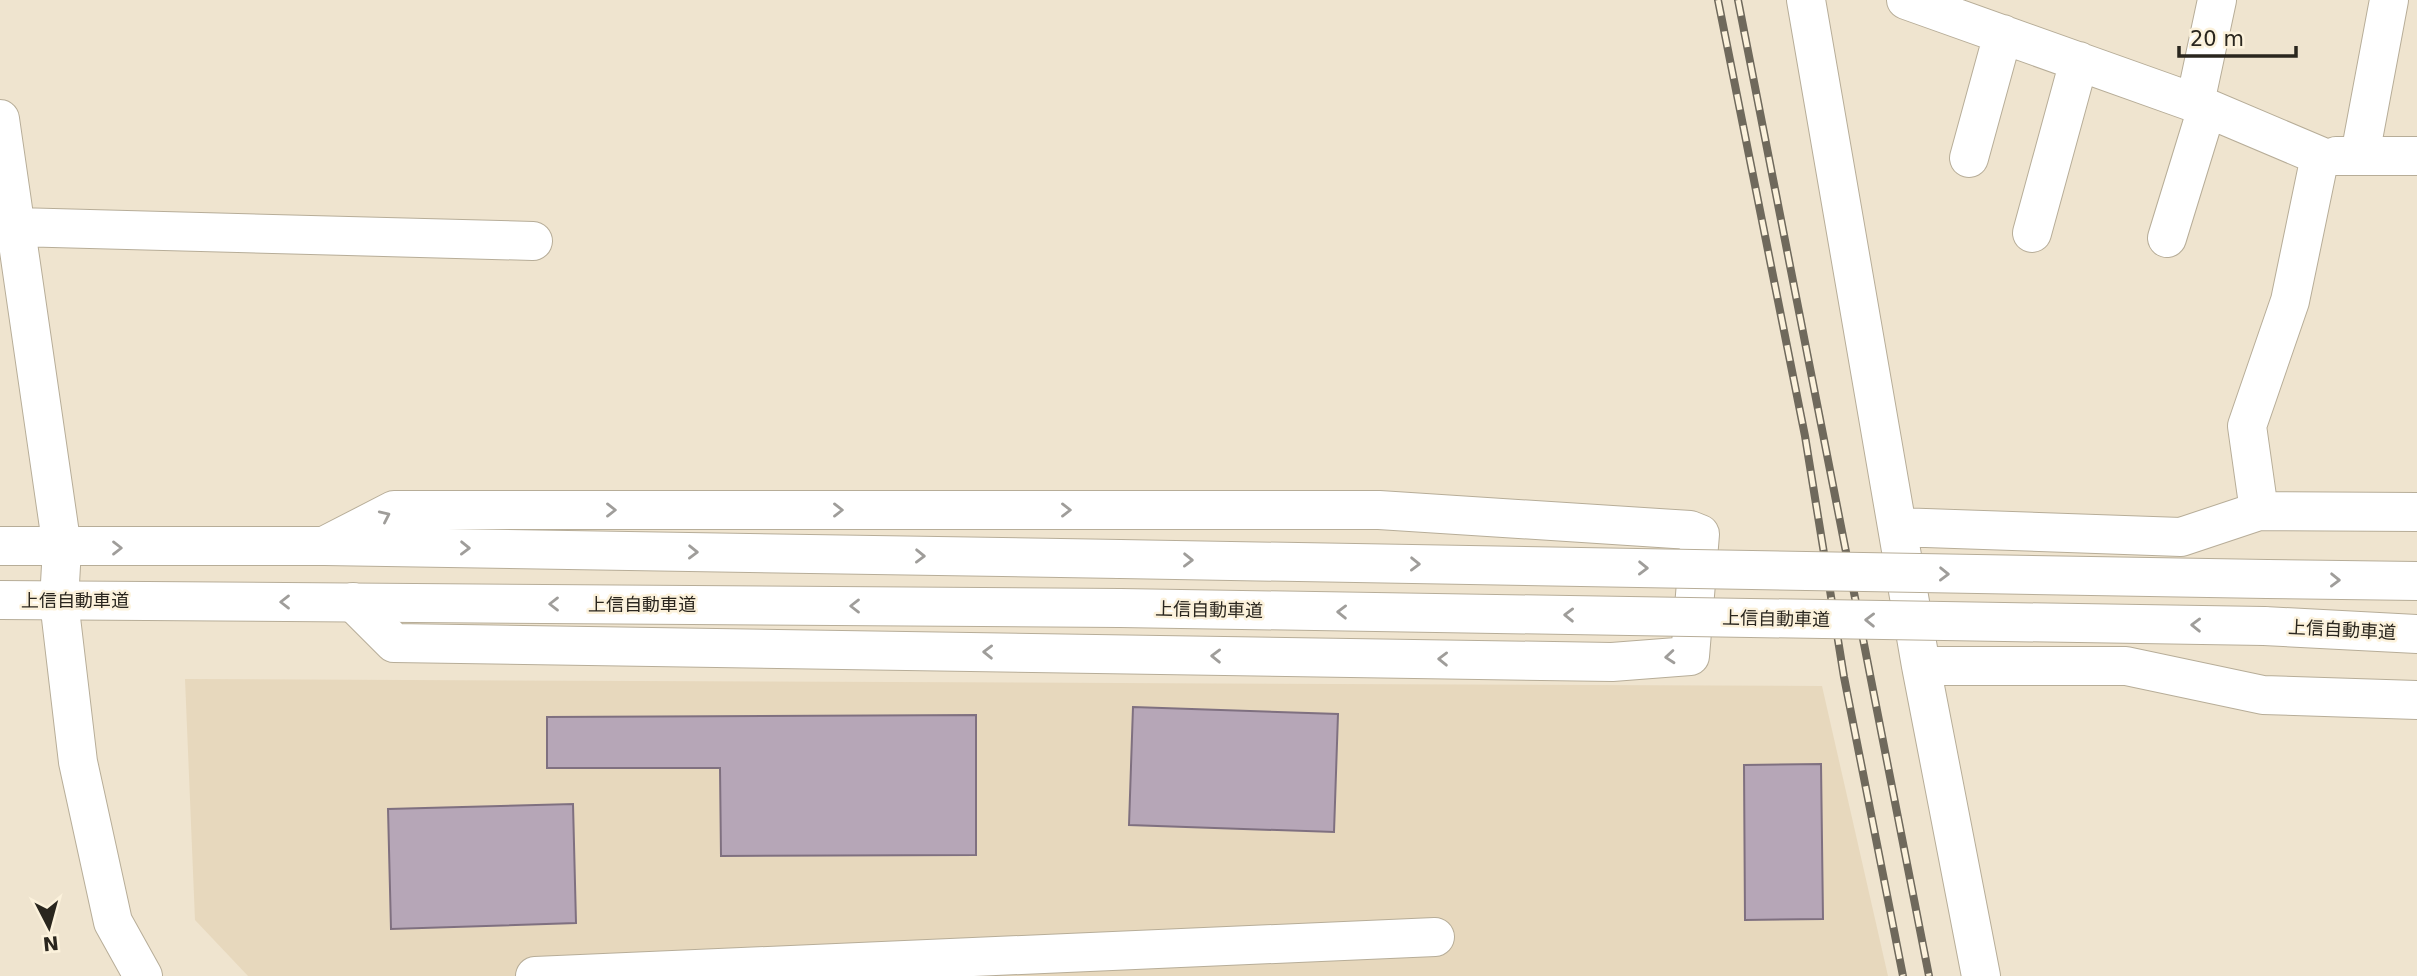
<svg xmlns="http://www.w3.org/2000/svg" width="2417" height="976" font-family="'DejaVu Sans','Noto Sans JP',sans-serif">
<rect width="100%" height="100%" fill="#efe4cf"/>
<!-- built -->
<path fill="#e7d8bd" d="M 185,679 L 1822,686 L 1888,976 L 248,976 L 195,920 Z"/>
<!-- building -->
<path fill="#b6a6b7" stroke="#7f7080" stroke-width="2" d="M 1133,707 L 1338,714 L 1334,832 L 1129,825 Z
M 976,715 L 976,855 L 721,856 L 720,768 L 547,768 L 547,717 Z
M 1821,764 L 1823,919 L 1745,920 L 1744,765 Z
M 573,804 L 576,923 L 391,929 L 388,809 Z"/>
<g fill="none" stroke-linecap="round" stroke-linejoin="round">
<defs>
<path id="minor" d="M 1806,0 L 1921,666 L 1981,976
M 1906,0 L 2195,103
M 2217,0 L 2195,103 L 2320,156 L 2290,301 L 2247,426 L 2259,511
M 0,119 L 62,548 L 59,601 L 78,762 L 113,922 L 143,976
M 2360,155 L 2389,0
M 2336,156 L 2417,156
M 1969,158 L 2003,34
M 16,227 L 533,241
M 2032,233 L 2079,61
M 2167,238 L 2207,108
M 1897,527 L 2181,537 L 2259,511 L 2417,512
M 324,546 L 394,510 L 1379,510 L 1690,530 L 1700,534 L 1690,656 L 1612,662 L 394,643 L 353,602
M 1921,666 L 2126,666 L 2263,695 L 2417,700
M 535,976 L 1435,937"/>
<path id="highway" d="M 0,546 L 324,546 L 1120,559
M 2267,579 L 2417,581
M 0,600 L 1120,608
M 2264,626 L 2417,634"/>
</defs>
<!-- minor casing -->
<use href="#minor" stroke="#b7ad98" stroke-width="40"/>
<!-- highway casing -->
<use href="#highway" stroke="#b7ad98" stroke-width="40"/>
<!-- minor -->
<use href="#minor" stroke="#fff" stroke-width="38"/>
<!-- highway -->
<use href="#highway" stroke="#fff" stroke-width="38"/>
<defs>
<path id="rail" d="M 1718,0 L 1805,436 L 1844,677 L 1903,976
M 1738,0 L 1929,976"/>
</defs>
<!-- rail casing -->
<use href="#rail" stroke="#6f695c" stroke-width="8"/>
<!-- rail -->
<use href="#rail" stroke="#fcf2dc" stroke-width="5" stroke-dasharray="16" stroke-linecap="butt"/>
<defs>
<path id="highway-bridge" d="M 1120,559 L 2267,579
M 1120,608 L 2264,626"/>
</defs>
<!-- highway-bridge casing -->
<use href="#highway-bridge" stroke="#b7ad98" stroke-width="40" stroke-linecap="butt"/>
<!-- highway-bridge -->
<use href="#highway-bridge" stroke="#fff" stroke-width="38"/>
</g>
<!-- one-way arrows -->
<defs><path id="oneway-chevron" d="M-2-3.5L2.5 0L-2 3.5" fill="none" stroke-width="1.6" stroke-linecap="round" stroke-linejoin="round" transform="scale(1.75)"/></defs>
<g stroke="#9f9d9a">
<use href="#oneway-chevron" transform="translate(611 510)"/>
<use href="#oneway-chevron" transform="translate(838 510)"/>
<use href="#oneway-chevron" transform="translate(1066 510)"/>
<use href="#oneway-chevron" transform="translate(385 516) rotate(-25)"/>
<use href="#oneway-chevron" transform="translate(117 548)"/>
<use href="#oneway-chevron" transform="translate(465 548) rotate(1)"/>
<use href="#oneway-chevron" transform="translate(693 552) rotate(1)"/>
<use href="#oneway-chevron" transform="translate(920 556) rotate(1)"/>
<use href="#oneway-chevron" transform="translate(1188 560) rotate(1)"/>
<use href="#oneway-chevron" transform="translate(1415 564) rotate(1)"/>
<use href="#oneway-chevron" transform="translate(1643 568) rotate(1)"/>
<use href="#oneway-chevron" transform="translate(1944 574) rotate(1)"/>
<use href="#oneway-chevron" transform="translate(2335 580) rotate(1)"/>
<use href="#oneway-chevron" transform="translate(285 602) rotate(-180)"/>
<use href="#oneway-chevron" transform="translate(554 604) rotate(-180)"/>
<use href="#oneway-chevron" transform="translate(855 606) rotate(-180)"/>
<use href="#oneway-chevron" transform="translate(1342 612) rotate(-179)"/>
<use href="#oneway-chevron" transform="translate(1569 615) rotate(-179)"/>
<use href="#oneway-chevron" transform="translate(1870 620) rotate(-179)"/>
<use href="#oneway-chevron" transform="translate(2196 625) rotate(-179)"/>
<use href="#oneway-chevron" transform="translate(988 652) rotate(-179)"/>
<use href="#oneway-chevron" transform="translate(1216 656) rotate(-179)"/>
<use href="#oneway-chevron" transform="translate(1670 657) rotate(175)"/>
<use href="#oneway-chevron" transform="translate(1443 659) rotate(-179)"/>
</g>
<g text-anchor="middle" stroke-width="5" stroke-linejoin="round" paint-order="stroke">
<!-- street labels -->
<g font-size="18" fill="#2a261e" stroke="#fcf2dc">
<text x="75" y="607">上信自動車道</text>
<text x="642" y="611">上信自動車道</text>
<text transform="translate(1209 610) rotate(1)" y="6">上信自動車道</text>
<text transform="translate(1776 619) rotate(1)" y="6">上信自動車道</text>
<text transform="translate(2342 630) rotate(3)" y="6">上信自動車道</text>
</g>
</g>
<!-- north arrow -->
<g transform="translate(49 927) rotate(174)" stroke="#fcf2dc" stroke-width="5" paint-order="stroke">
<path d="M0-5L12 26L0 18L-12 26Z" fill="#2a261e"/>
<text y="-10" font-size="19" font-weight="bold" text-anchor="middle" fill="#2a261e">N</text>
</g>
<!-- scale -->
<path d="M2179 46v10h117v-10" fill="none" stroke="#2a261e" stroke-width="3.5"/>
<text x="2190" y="46" font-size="21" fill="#2a261e" stroke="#fcf2dc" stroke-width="5" paint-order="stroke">20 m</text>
</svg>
